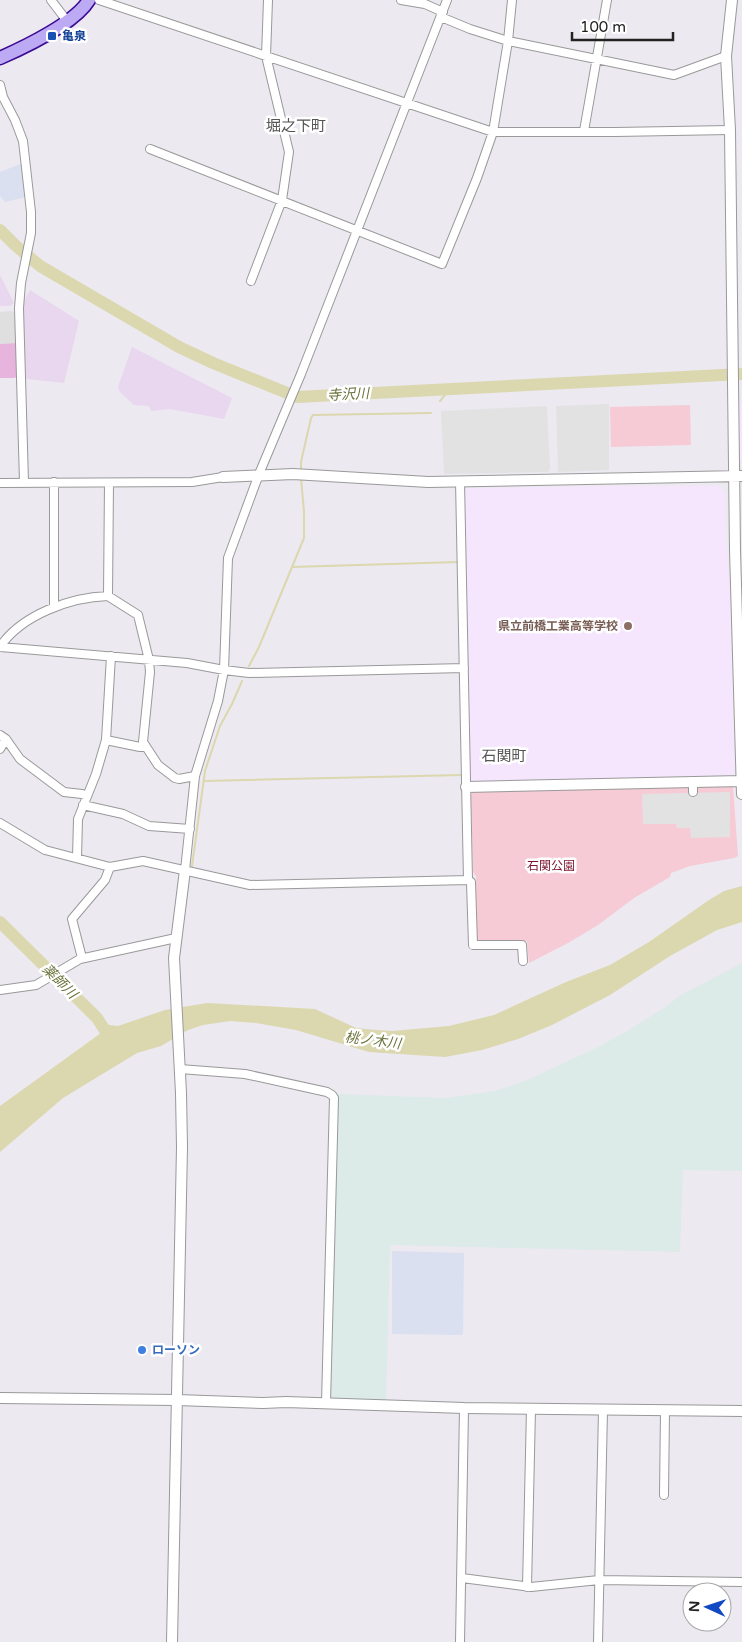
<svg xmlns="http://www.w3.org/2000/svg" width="742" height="1642" font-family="'Varela Round','Noto Sans JP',sans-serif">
<rect width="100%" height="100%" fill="#ece9f1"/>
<!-- residential -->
<path fill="#dfdfe0" d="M 12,311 L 16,313 L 17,343 L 0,344 L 0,312 Z"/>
<!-- commercial -->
<path fill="#dae0f0" d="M 23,163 L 26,197 L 5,202 L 0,196 L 0,172 Z
M 392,1251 L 464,1253 L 463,1333 L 462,1335 L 392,1334 Z"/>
<!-- industrial -->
<path fill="#dceae8" d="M 742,963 L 742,1171 L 683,1170 L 680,1252 L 390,1245 L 386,1401 L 336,1401 L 330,1396 L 338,1094 L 445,1098 L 495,1091 L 525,1081 L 594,1049 L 624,1033 L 667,1006 L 679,996 Z"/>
<!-- education -->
<path fill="#f6e6fd" d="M 737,402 L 742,402 L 742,462 L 738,460 Z
M 614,486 L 716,486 L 720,487 L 725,493 L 726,540 L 730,590 L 735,773 L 732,775 L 473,782 L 470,780 L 464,490 L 465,488 Z"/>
<!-- farmland -->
<path fill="#e8d7ee" d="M 0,275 L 14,303 L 10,306 L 0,306 Z
M 30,290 L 79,321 L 64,383 L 28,379 L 24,377 L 23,302 Z
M 132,347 L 232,398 L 224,419 L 170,409 L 151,411 L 149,406 L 134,405 L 120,392 L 118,387 Z"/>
<!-- grass -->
<path fill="#e6b4dd" d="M 17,343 L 18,375 L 15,378 L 0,378 L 0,344 Z"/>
<!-- park -->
<path fill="#f6cbd6" d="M 690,405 L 691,445 L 611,447 L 610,407 Z
M 733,786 L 738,856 L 734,858 L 690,866 L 671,873 L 670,877 L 634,898 L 598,925 L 568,943 L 529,963 L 527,941 L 479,942 L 477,940 L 476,876 L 473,872 L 471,795 L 473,792 Z"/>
<!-- parking -->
<path fill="#e2e2e2" d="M 609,404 L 609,470 L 558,472 L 556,406 Z
M 547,406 L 550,469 L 548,472 L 444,474 L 441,411 Z
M 730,792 L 730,837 L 691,838 L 690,828 L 677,828 L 676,824 L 643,824 L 642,794 Z"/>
<!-- water -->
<path fill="#dbd7ae" d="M 742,886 L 742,922 L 717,930 L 670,956 L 610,995 L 552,1025 L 518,1039 L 482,1050 L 445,1057 L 369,1052 L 296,1030 L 256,1023 L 230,1021 L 203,1025 L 188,1030 L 161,1046 L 137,1053 L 63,1098 L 0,1152 L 0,1106 L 101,1033 L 101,1024 L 118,1026 L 165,1010 L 207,1003 L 315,1009 L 356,1028 L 376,1030 L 392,1031 L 449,1026 L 494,1015 L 566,982 L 610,965 L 649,942 L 709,900 L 724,891 Z"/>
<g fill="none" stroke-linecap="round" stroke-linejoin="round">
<!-- stream -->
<path stroke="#dbd7ae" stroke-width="2" d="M 440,401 L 450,389
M 301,470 L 301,462 L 311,418 L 313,415 L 431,413
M 292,567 L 458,562
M 249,666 L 259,647 L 304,538 L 304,512 L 301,478
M 204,781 L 462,775
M 192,866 L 205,771 L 220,726 L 232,704 L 242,681"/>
<!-- river -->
<path stroke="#dbd7ae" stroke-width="12" d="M 0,230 L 15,245 L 40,266 L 179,347 L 213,363 L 297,397 L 742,374
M 0,922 L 97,1018 L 110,1038"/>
<defs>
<path id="minor" d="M 51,0 L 67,21
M 99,0 L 493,132 L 615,132 L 730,130
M 401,0 L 425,4 L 443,12
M 441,17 L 470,29 L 508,41 L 674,75 L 726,56
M 0,85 L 3,97 L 15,120 L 23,141 L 31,212 L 31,233 L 21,283 L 19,308 L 24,482
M 584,131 L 607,0
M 150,149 L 442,264 L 477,178 L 493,132 L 508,41 L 512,0
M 251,281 L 282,200 L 289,152 L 266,56 L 268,0
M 460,481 L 468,880 L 471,882 L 473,945 L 522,945 L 523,961
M 0,483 L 192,482 L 223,477
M 108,596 L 109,483
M 54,607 L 54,482
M 0,647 L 187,663 L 224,670 L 249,673 L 464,668
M 0,647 C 21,615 71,597 108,596 L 138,615 L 149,660 L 150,672 L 143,742 L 158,765 L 175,778 L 179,779 L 195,776
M 0,735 L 6,739 L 20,759 L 64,792 L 82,794 L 87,796
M 106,740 L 140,747 L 145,747
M 0,749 L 6,739
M 693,782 L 693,792
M 83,805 L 123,814 L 149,826 L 190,829
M 0,823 L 45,850 L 110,867 L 143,861 L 250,885 L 468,880
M 77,858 L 78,819 L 96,774 L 106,740 L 111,656
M 185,870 L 195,776 L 218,701 L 224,670 L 228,558 L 259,474 L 301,374 L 447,0
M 82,958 L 72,919 L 105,880 L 110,867
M 0,990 L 36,985 L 80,959 L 176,938
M 180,1069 L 245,1074 L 327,1092 L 332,1095 L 334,1098 L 326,1403
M 664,1495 L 665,1411
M 462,1578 L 531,1587 L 599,1580 L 742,1582
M 527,1587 L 531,1409
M 460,1642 L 464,1408
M 598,1642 L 603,1410"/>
<path id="tertiary" d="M 732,0 L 726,56 L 730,130 L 735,550 L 742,794
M 223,477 L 293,474 L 428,482 L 742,476
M 466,787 L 741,781
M 0,1398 L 177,1400 L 263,1403 L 286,1402 L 464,1408 L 742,1411
M 172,1642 L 182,1147 L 181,1093 L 174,958 L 185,870"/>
<path id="primary" d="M 0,58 C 25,47 75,23 89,0"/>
</defs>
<!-- minor casing -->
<use href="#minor" stroke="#999" stroke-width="10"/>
<!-- tertiary casing -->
<use href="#tertiary" stroke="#999" stroke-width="12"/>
<!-- primary casing -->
<use href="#primary" stroke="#3b0c93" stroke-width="15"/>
<!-- minor -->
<use href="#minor" stroke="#fff" stroke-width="8"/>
<!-- tertiary -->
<use href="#tertiary" stroke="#fff" stroke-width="10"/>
<!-- primary -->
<use href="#primary" stroke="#bdaaf5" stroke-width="12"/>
</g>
<!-- markers -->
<rect fill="#1a4fb4" stroke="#fff" stroke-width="2" x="47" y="31" width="10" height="10" rx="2.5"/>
<circle fill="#8d6e63" stroke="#fff" stroke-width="2" cx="628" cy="626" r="5"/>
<circle fill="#3f7fe0" stroke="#fff" stroke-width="2" cx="142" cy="1350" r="5"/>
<g text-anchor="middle" stroke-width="5" stroke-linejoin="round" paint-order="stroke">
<!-- transit labels -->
<g font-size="12" font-weight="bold" fill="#164399" stroke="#fff" text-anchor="start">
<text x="62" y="40">亀泉</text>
</g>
<!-- education labels -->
<g font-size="12" font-weight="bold" fill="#785e54" stroke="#fff" text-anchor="end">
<text x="618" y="630">県立前橋工業高等学校</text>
</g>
<!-- park labels -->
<g font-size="12" fill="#7a152d" stroke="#fff">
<text x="551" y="870">石関公園</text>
</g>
<!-- shop labels -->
<g font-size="12" font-weight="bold" fill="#366cbe" stroke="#fff" text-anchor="start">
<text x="152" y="1354">ローソン</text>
</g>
<!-- water labels -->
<g font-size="14" font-style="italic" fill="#6b753d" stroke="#fff">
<text transform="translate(348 394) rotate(-3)" y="5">寺沢川</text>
<text transform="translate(60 981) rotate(45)" y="5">薬師川</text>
<text transform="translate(373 1040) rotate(7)" y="5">桃ノ木川</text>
</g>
<!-- quarter labels -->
<g font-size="15" fill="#555" stroke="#fff">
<text x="296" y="131">堀之下町</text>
<text x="504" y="761">石関町</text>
</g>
</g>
<!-- north arrow -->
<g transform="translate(707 1607) rotate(273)"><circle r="24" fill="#ffffff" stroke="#a7a7a7"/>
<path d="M0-4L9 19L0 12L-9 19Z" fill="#1049c3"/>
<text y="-8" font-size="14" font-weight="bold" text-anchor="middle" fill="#222222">N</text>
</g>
<!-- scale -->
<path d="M572 32v8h101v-8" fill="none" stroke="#222222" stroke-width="2.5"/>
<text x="580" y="32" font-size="15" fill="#222222" stroke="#ffffff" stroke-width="4" paint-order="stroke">100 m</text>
</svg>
